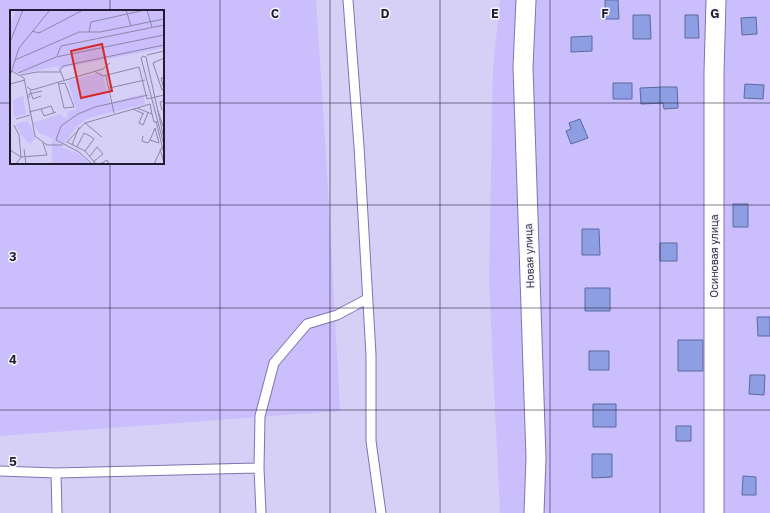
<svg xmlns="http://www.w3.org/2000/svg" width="770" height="513" font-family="'IBM Plex Sans',sans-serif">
<rect width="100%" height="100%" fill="#d6cff6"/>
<!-- green -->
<path fill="#cabefc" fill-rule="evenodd" d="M 0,0 L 316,0 L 327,171 L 340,411 L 0,436 ZM 11,11 L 163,11 L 163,163 L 11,163 Z
M 500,0 L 770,0 L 770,513 L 500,513 L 489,280 L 493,68 Z"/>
<!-- building -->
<path fill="#8e9ee2" stroke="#5c68a0" d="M 605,0 L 618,0 L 619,19 L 605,19 Z
M 633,15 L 650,15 L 651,39 L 633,39 Z
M 685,15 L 698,15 L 699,38 L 685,38 Z
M 756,17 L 757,34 L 742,35 L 741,18 Z
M 592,36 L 592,51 L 571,52 L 571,37 Z
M 613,83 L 632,83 L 632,99 L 613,99 Z
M 745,84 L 764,85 L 763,99 L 744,98 Z
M 663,87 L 677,87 L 678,108 L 664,109 L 663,103 L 641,104 L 640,88 Z
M 580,119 L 588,138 L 571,144 L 566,131 L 571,129 L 569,123 Z
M 733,204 L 748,204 L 748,227 L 733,227 Z
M 582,229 L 599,229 L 600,255 L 582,255 Z
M 660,243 L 677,243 L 677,261 L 660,261 Z
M 585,288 L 610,288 L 610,311 L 585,311 Z
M 757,317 L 770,317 L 770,336 L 758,336 Z
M 678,340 L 703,340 L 703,371 L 678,371 Z
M 589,351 L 609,351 L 609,370 L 589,370 Z
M 750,375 L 765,375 L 764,395 L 749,394 Z
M 593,404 L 616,404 L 616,427 L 593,427 Z
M 676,426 L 691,426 L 691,441 L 676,441 Z
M 592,454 L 612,454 L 612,477 L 592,478 Z
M 743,476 L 756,477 L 756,495 L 742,495 Z"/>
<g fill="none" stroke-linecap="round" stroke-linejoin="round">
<defs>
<path id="lane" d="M 348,0 L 359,146 L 371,355 L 371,441 L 381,513
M 0,471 L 56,473 L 259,468
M 56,473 L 57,513
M 261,513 L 259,468 L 260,416 L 274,363 L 307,324 L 337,315 L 367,299"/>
<path id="street" d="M 526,0 L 523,67 L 536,458 L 534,513
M 714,513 L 714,73 L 716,0"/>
</defs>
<!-- lane casing -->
<use href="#lane" stroke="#8174af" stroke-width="11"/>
<!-- street casing -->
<use href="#street" stroke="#8174af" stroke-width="21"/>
<!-- lane -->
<use href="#lane" stroke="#fff" stroke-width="9"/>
<!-- street -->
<use href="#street" stroke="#fff" stroke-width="19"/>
</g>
<!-- grid -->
<path fill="none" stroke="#201b32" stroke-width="1" stroke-opacity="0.55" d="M 110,0 L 110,11M 220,0 L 220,513M 330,0 L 330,513M 440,0 L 440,513M 550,0 L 550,513M 660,0 L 660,513M 0,103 L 11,103M 163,103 L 770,103M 110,163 L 110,513M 0,205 L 770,205M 0,308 L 770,308M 0,410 L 770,410"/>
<g text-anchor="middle" stroke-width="3" stroke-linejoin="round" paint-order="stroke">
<!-- street labels -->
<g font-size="11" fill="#201b32" stroke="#f6f5fc">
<text transform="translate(529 256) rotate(-92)" y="4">Новая улица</text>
<text transform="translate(714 256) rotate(-90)" y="4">Осиновая улица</text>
</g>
</g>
<!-- overview -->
<g transform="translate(10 10)">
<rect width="154" height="154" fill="#d6cff6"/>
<path d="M 6,0 L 154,0 L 154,38 L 52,58 L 49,61 L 47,56 L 11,64 L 0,59 L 0,16 ZM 92,62 L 100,93 L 133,84 L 135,94 L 78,108 L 66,117 L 54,134 L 30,123 L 22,113 L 51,104 L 53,108 L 58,107 L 57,102 L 66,99 L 58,71 ZM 13,86 L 16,104 L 4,107 L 3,90 ZM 18,111 L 26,128 L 20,134 L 11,125 L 6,114 ZM 44,130 L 53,138 L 69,144 L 79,154 L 42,154 L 42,131 Z" fill="#cabefc"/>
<path fill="none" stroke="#8d87a8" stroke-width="1" d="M 116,0 L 121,16M 137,0 L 142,17M 22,21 L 29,23 L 73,0M 79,22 L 81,12 L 135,0M 0,32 L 13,0M 137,45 L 154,41M 47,46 L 51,36 L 154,15M 154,48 L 143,53 L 152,80 L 154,79 L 151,68 L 154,68M 5,50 L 69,22 L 90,22 L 154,9M 0,60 L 14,68 L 25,126 L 37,135 L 53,135M 84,61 L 93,66 L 129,57 L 137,89 L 154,85M 8,63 L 46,47 L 154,25M 11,65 L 27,62 L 51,62M 0,66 L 9,38 L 40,0M 96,66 L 104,103M 54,70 L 50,60 L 53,56 L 154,35M 48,72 L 54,98 L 64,97 L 55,73 L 49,74M 0,74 L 15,70M 17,77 L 22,80 L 93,59 L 100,53M 99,78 L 135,70M 20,80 L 23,89 L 31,86M 19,88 L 19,84 L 32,81M 127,98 L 140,94 L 142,104M 31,99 L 41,96 L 44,103M 123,99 L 134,104M 152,100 L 150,92 L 154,91M 148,101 L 154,119M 19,102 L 31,99 L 34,106 L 46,102M 133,103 L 129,113 L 133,115 L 138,103M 6,109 L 20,105M 146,111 L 154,144M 75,113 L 57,132 L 75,141 L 86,154M 4,115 L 9,125 L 11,147 L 6,154M 133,126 L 132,131 L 138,133 L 140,130 L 145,118 L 149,133 L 140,130M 92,127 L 75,113 L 127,98 L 142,104 L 144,112 L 146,112M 154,129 L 136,47 L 133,46 L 131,48 L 154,135M 62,135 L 69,117M 67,137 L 74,123 L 80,126 L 84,129 L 75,141M 14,139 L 16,154M 150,139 L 154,153M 0,140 L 11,147 L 37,145 L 33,133M 80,146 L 87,137 L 93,144 L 83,152M 82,154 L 69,142 L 46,130 L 51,116 L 68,104 L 85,97 L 138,85M 90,154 L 97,150 L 99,154M 144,154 L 152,137"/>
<path fill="#d62828" fill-opacity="0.15" stroke="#d62828" stroke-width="2" d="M 92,34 L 102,81 L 71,88 L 61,41 Z"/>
<rect width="154" height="154" fill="none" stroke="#201b32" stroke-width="2"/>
</g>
<g font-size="13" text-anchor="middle" font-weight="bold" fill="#201b32" stroke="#f6f5fc" stroke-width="3" stroke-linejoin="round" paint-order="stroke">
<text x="275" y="18">C</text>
<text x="385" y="18">D</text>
<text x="495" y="18">E</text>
<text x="605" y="18">F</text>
<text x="715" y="18">G</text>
<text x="13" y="261">3</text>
<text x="13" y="364">4</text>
<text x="13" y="466">5</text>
</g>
</svg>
